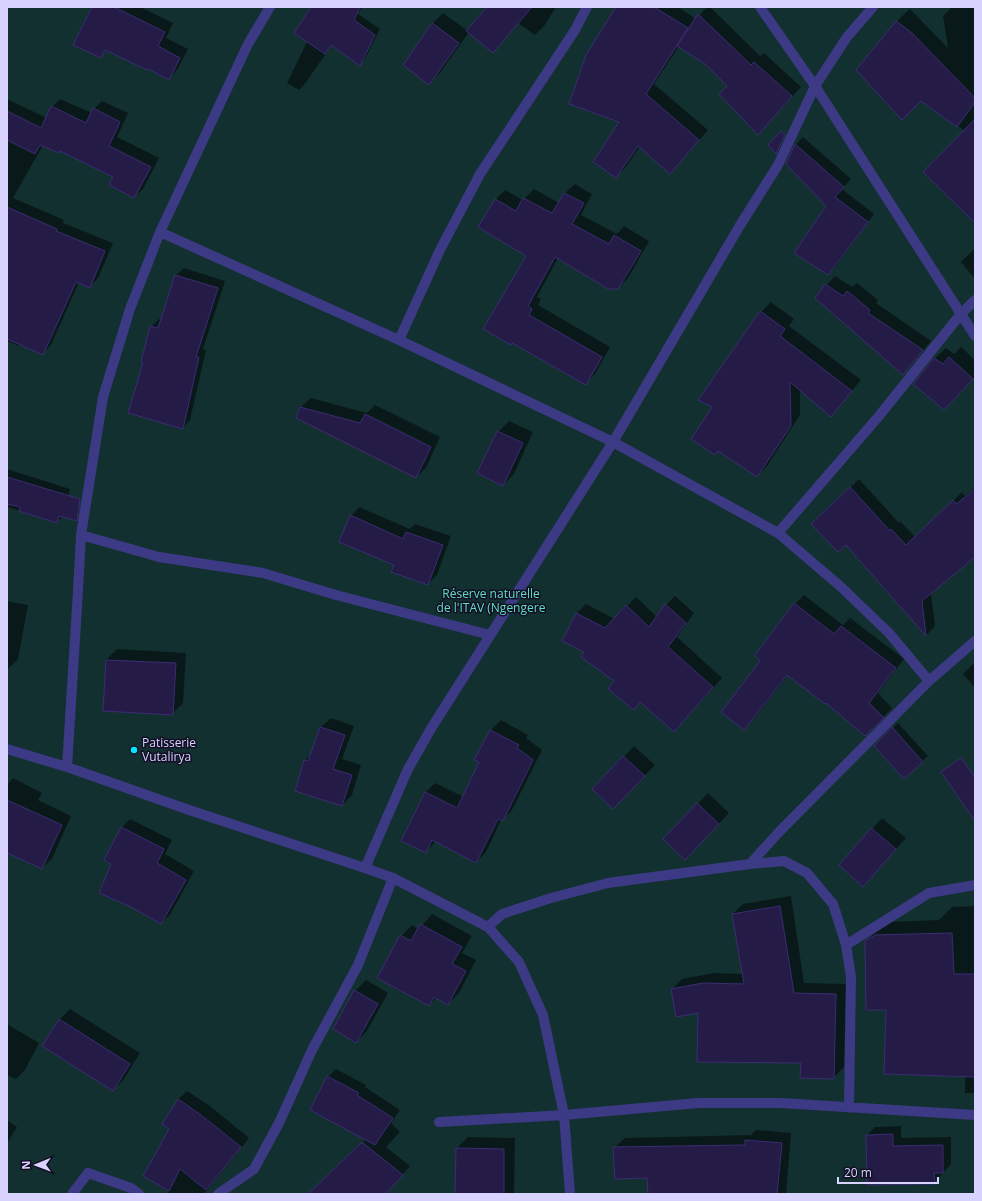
<svg xmlns="http://www.w3.org/2000/svg" width="982" height="1201" font-family="'Open Sans',sans-serif">
<rect width="100%" height="100%" fill="#130f26"/>
<!-- green -->
<path fill="#12302f" d="M 7,7 L 975,7 L 975,1194 L 7,1194 Z"/>
<!-- shadow -->
<path fill="#0007" d="M 93,7 L 140,7 L 173,23 L 166,38 L 188,49 L 177,70 L 168,79 L 148,68 L 107,50 L 100,57 Z
M 324,7 L 362,7 L 358,14 L 380,29 L 365,59 L 360,64 L 332,45 L 304,85 L 299,90 L 287,83 Z
M 488,7 L 556,7 L 544,26 L 535,35 L 518,23 L 493,52 L 469,32 L 440,73 L 429,84 L 432,24 L 443,13 L 468,31 Z
M 617,7 L 678,7 L 696,19 L 707,7 L 710,7 L 760,56 L 764,53 L 801,87 L 767,124 L 705,63 L 679,46 L 654,84 L 708,130 L 670,173 L 640,146 L 625,168 L 616,177 L 621,121 Z
M 952,7 L 975,7 L 975,221 L 965,131 L 921,100 L 857,70 L 899,19 L 910,9 L 948,48 L 943,16 Z
M 7,99 L 47,118 L 52,107 L 60,99 L 92,113 L 94,109 L 102,101 L 128,113 L 117,137 L 159,158 L 143,189 L 134,197 L 115,177 L 61,150 L 43,145 L 13,198 L 64,220 L 63,223 L 113,243 L 98,278 L 90,287 L 79,282 L 51,345 L 43,354 L 21,344 L 19,346 L 7,341 Z
M 803,137 L 851,179 L 842,189 L 874,214 L 836,266 L 828,274 L 827,206 L 787,164 L 796,144 Z
M 575,184 L 592,194 L 581,215 L 617,234 L 624,226 L 649,241 L 628,278 L 618,288 L 558,258 L 537,297 L 541,299 L 538,305 L 610,347 L 595,374 L 585,384 L 513,342 L 528,256 L 480,227 L 496,199 L 505,190 L 523,200 L 534,189 L 559,203 L 565,193 Z
M 975,248 L 975,279 L 961,262 Z
M 184,268 L 225,281 L 203,349 L 206,350 L 190,420 L 183,428 L 144,362 L 151,327 L 159,319 L 162,320 L 176,275 Z
M 835,276 L 852,287 L 857,283 L 878,300 L 876,303 L 931,341 L 903,374 L 816,297 Z
M 771,302 L 794,319 L 789,326 L 861,380 L 831,415 L 800,389 L 800,415 L 767,466 L 757,476 L 714,406 L 761,312 Z
M 961,347 L 975,360 L 975,376 L 954,398 L 915,384 L 935,358 L 946,348 L 954,354 Z
M 311,398 L 367,413 L 375,405 L 440,437 L 426,468 L 416,477 L 301,407 Z
M 509,421 L 533,432 L 514,474 L 503,485 L 498,432 Z
M 7,469 L 70,489 L 62,517 L 57,522 L 7,507 Z
M 859,479 L 899,523 L 900,521 L 915,537 L 962,492 L 965,496 L 975,489 L 975,556 L 931,593 L 935,626 L 927,635 L 821,515 Z
M 359,507 L 410,529 L 415,524 L 451,536 L 437,575 L 428,584 L 395,564 L 351,516 Z
M 804,595 L 843,625 L 850,618 L 904,659 L 878,693 L 892,708 L 865,735 L 826,702 L 788,675 L 753,720 L 744,729 L 762,661 L 795,604 Z
M 675,596 L 694,613 L 677,637 L 722,678 L 683,721 L 641,701 L 634,708 L 615,681 L 586,652 L 563,640 L 577,613 L 586,604 L 615,619 L 636,597 L 657,617 L 666,605 Z
M 7,601 L 28,605 L 18,659 L 7,670 Z
M 117,649 L 186,653 L 183,703 L 172,714 L 106,660 Z
M 975,662 L 975,688 L 963,674 Z
M 331,718 L 354,726 L 342,759 L 361,765 L 352,795 L 342,805 L 305,760 L 312,753 L 321,727 Z
M 501,720 L 528,735 L 526,738 L 542,750 L 512,810 L 503,820 L 501,820 L 486,852 L 476,862 L 436,841 L 426,852 L 425,793 L 435,783 L 464,797 L 481,762 L 476,759 L 491,730 Z
M 898,723 L 928,756 L 904,778 L 875,746 Z
M 634,746 L 655,765 L 624,797 L 624,757 Z
M 13,778 L 42,793 L 38,800 L 71,816 L 52,859 L 42,868 L 7,851 L 7,785 Z
M 708,793 L 729,813 L 696,848 L 664,839 Z
M 882,818 L 906,838 L 863,886 L 840,865 Z
M 130,819 L 172,840 L 165,854 L 194,871 L 170,915 L 161,923 L 113,864 L 121,828 Z
M 791,896 L 804,983 L 846,984 L 844,1067 L 833,1078 L 699,1012 L 672,989 L 682,979 L 714,973 L 743,974 L 733,914 L 743,904 Z
M 975,906 L 975,1093 L 965,1093 L 965,1076 L 887,1009 L 866,941 L 880,928 L 889,922 L 939,920 L 952,907 Z
M 432,914 L 472,936 L 462,953 L 476,960 L 459,993 L 448,1004 L 436,998 L 429,1005 L 401,936 L 412,925 L 419,929 Z
M 366,980 L 388,993 L 367,1031 L 356,1042 L 355,991 Z
M 70,1009 L 140,1053 L 124,1079 L 113,1090 L 60,1019 Z
M 7,1024 L 39,1043 L 25,1070 L 16,1079 L 7,1075 Z
M 336,1069 L 366,1085 L 365,1087 L 400,1110 L 391,1123 L 400,1132 L 386,1147 L 410,1166 L 386,1194 L 309,1194 L 366,1139 L 328,1077 Z
M 187,1091 L 210,1106 L 249,1138 L 204,1194 L 166,1194 L 169,1190 L 171,1128 L 178,1099 Z
M 7,1120 L 17,1127 L 7,1143 Z
M 901,1126 L 901,1138 L 951,1137 L 951,1164 L 934,1183 L 868,1184 L 867,1135 L 875,1127 Z
M 756,1130 L 791,1133 L 786,1194 L 649,1194 L 648,1177 L 614,1148 L 625,1138 L 751,1135 Z
M 468,1137 L 515,1138 L 514,1194 L 456,1194 L 457,1148 Z"/>
<!-- building -->
<path fill="#241b47" stroke="#3b2d73" d="M 92,7 L 114,7 L 165,32 L 158,46 L 180,58 L 169,80 L 148,69 L 147,70 L 105,50 L 101,58 L 73,45 Z
M 311,7 L 360,7 L 354,20 L 375,35 L 360,66 L 331,45 L 325,54 L 294,33 Z
M 487,7 L 532,7 L 493,53 L 466,31 Z
M 616,7 L 654,7 L 688,28 L 646,94 L 699,140 L 670,174 L 638,146 L 616,178 L 593,162 L 619,122 L 569,104 L 586,55 Z
M 698,14 L 751,65 L 754,62 L 792,96 L 758,135 L 719,94 L 727,86 L 705,64 L 677,46 Z
M 896,21 L 912,33 L 975,98 L 975,102 L 957,127 L 921,101 L 902,120 L 856,70 Z
M 432,23 L 459,43 L 429,85 L 403,65 Z
M 51,106 L 86,123 L 93,108 L 120,122 L 109,146 L 151,167 L 134,198 L 109,185 L 113,177 L 60,151 L 59,153 L 40,145 L 35,154 L 7,140 L 7,111 L 41,128 Z
M 975,119 L 975,223 L 923,172 Z
M 781,131 L 785,135 L 776,154 L 768,145 Z
M 795,144 L 844,187 L 835,197 L 868,222 L 828,275 L 794,253 L 826,206 L 786,164 Z
M 564,193 L 584,203 L 572,224 L 609,244 L 614,235 L 641,251 L 618,289 L 608,289 L 555,257 L 528,306 L 532,309 L 529,315 L 602,357 L 586,385 L 512,343 L 511,345 L 483,329 L 526,256 L 478,227 L 495,199 L 516,211 L 523,198 L 552,213 Z
M 7,207 L 57,229 L 56,231 L 105,251 L 90,288 L 76,282 L 43,355 L 7,339 Z
M 175,275 L 218,288 L 196,357 L 199,357 L 183,429 L 128,413 L 143,363 L 141,362 L 150,326 L 158,328 Z
M 825,284 L 843,296 L 847,291 L 870,310 L 868,313 L 923,350 L 903,375 L 815,298 Z
M 760,311 L 785,329 L 780,336 L 852,391 L 831,417 L 790,382 L 791,426 L 757,477 L 718,451 L 715,455 L 691,439 L 712,407 L 698,400 Z
M 949,357 L 973,379 L 944,410 L 913,384 L 934,358 L 943,364 Z
M 300,407 L 360,423 L 365,414 L 431,447 L 416,478 L 296,418 Z
M 497,431 L 523,443 L 503,486 L 477,473 Z
M 7,477 L 80,499 L 77,521 L 59,516 L 57,523 L 19,511 L 20,507 L 7,504 Z
M 850,487 L 890,531 L 891,529 L 906,545 L 953,500 L 956,504 L 975,490 L 975,557 L 922,601 L 926,636 L 846,545 L 838,552 L 811,524 Z
M 350,515 L 403,539 L 406,532 L 443,545 L 428,585 L 391,572 L 394,565 L 339,542 Z
M 794,603 L 834,634 L 841,626 L 896,668 L 869,703 L 884,718 L 865,736 L 826,703 L 825,704 L 787,675 L 744,730 L 721,712 L 760,661 L 755,655 Z
M 665,604 L 686,623 L 668,647 L 713,687 L 674,732 L 640,702 L 634,710 L 608,689 L 614,681 L 581,657 L 584,652 L 562,641 L 576,613 L 605,628 L 626,605 L 649,627 Z
M 106,660 L 176,663 L 173,715 L 103,711 Z
M 320,727 L 345,735 L 333,769 L 352,775 L 342,806 L 295,791 L 304,760 L 308,761 Z
M 892,727 L 923,762 L 904,779 L 874,746 Z
M 490,730 L 519,745 L 517,748 L 533,760 L 503,821 L 498,819 L 476,863 L 432,840 L 426,853 L 401,841 L 425,792 L 457,808 L 479,762 L 474,760 Z
M 623,756 L 645,776 L 613,809 L 592,789 Z
M 961,758 L 975,777 L 975,821 L 941,772 Z
M 7,800 L 62,825 L 42,869 L 7,853 Z
M 697,803 L 719,824 L 685,860 L 663,839 Z
M 121,827 L 164,849 L 157,863 L 186,880 L 161,924 L 131,907 L 99,893 L 111,864 L 104,860 Z
M 871,828 L 896,849 L 863,887 L 839,865 Z
M 780,906 L 794,993 L 836,994 L 834,1079 L 800,1078 L 801,1063 L 697,1062 L 698,1013 L 676,1017 L 671,989 L 703,983 L 744,984 L 732,914 Z
M 420,924 L 462,947 L 452,964 L 466,971 L 448,1005 L 434,997 L 429,1006 L 377,978 L 400,935 L 411,941 Z
M 952,933 L 954,974 L 975,974 L 975,1077 L 884,1074 L 886,1010 L 866,1010 L 865,941 L 875,935 Z
M 354,990 L 378,1004 L 356,1043 L 333,1029 Z
M 59,1019 L 130,1064 L 113,1091 L 42,1046 Z
M 327,1076 L 359,1093 L 357,1095 L 393,1118 L 375,1145 L 310,1110 Z
M 178,1099 L 201,1115 L 241,1147 L 206,1190 L 180,1169 L 169,1191 L 143,1176 L 169,1129 L 162,1124 Z
M 893,1134 L 893,1146 L 943,1145 L 943,1173 L 934,1173 L 935,1184 L 867,1185 L 866,1135 Z
M 745,1140 L 782,1143 L 777,1194 L 648,1194 L 647,1178 L 615,1179 L 613,1147 L 745,1145 Z
M 362,1142 L 403,1175 L 386,1194 L 308,1194 Z
M 456,1148 L 504,1149 L 504,1194 L 455,1194 Z"/>
<g fill="none" stroke-linecap="round" stroke-linejoin="round">
<!-- lane -->
<path stroke="#3d3a85" stroke-width="10" d="M 88,1173 L 131,1188 L 139,1194
M 218,1194 L 254,1169 L 279,1123 L 312,1050 L 358,965 L 393,878"/>
<!-- street -->
<path stroke="#3d3a85" stroke-width="10" d="M 760,7 L 815,86 L 975,336
M 160,232 L 399,340 L 613,442 L 778,533 L 840,586 L 889,633 L 929,681
M 399,340 L 440,250 L 480,174 L 575,30 L 587,7
M 778,533 L 879,416 L 960,315 L 975,300
M 81,535 L 159,557 L 263,573 L 336,595 L 490,635
M 7,749 L 67,767 L 192,811 L 365,868 L 393,878 L 488,927 L 519,962 L 543,1015 L 564,1115 L 570,1194
M 67,767 L 78,591 L 81,535 L 103,397 L 130,309 L 160,232 L 248,44 L 270,7
M 750,864 L 779,832 L 929,681 L 975,641
M 365,868 L 408,769 L 432,727 L 613,442 L 739,227 L 778,165 L 815,86 L 847,37 L 873,7
M 488,927 L 502,914 L 551,898 L 608,883 L 750,864 L 784,861 L 807,873 L 833,904 L 846,945 L 851,977 L 849,1108
M 846,945 L 929,893 L 975,885
M 439,1122 L 564,1115 L 698,1103 L 781,1103 L 975,1115
M 72,1194 L 88,1173"/>
</g>
<!-- markers -->
<circle fill="#00e5ff" stroke="#130f26" stroke-width="1.5" cx="134" cy="750" r="4"/>
<g text-anchor="middle" stroke-width="3" stroke-linejoin="round" paint-order="stroke">
<!-- park labels -->
<g font-size="12" fill="#5fe0c0" stroke="#130f26">
<text x="491" y="598">Réserve naturelle<tspan x="491" dy="14">de l'ITAV (Ngengere</tspan></text>
</g>
<!-- poi labels -->
<g font-size="12" fill="#d9d4ff" stroke="#130f26" text-anchor="start">
<text x="142" y="747">Patisserie<tspan x="142" dy="14">Vutalirya</tspan></text>
</g>
</g>
<!-- border -->
<rect width="982" height="1201" fill="none" stroke="#d9d4ff" stroke-width="16"/>
<!-- north arrow -->
<g transform="translate(36 1165) rotate(269)" stroke="#130f26" stroke-width="3" paint-order="stroke">
<path d="M0-3L7 15L0 10L-7 15Z" fill="#d9d4ff"/>
<text y="-6" font-size="11" font-weight="bold" text-anchor="middle" fill="#d9d4ff">N</text>
</g>
<!-- scale -->
<path d="M838 1177v6h100v-6" fill="none" stroke="#d9d4ff" stroke-width="2"/>
<text x="844" y="1177" font-size="12" fill="#d9d4ff" stroke="#130f26" stroke-width="3" paint-order="stroke">20 m</text>
</svg>
